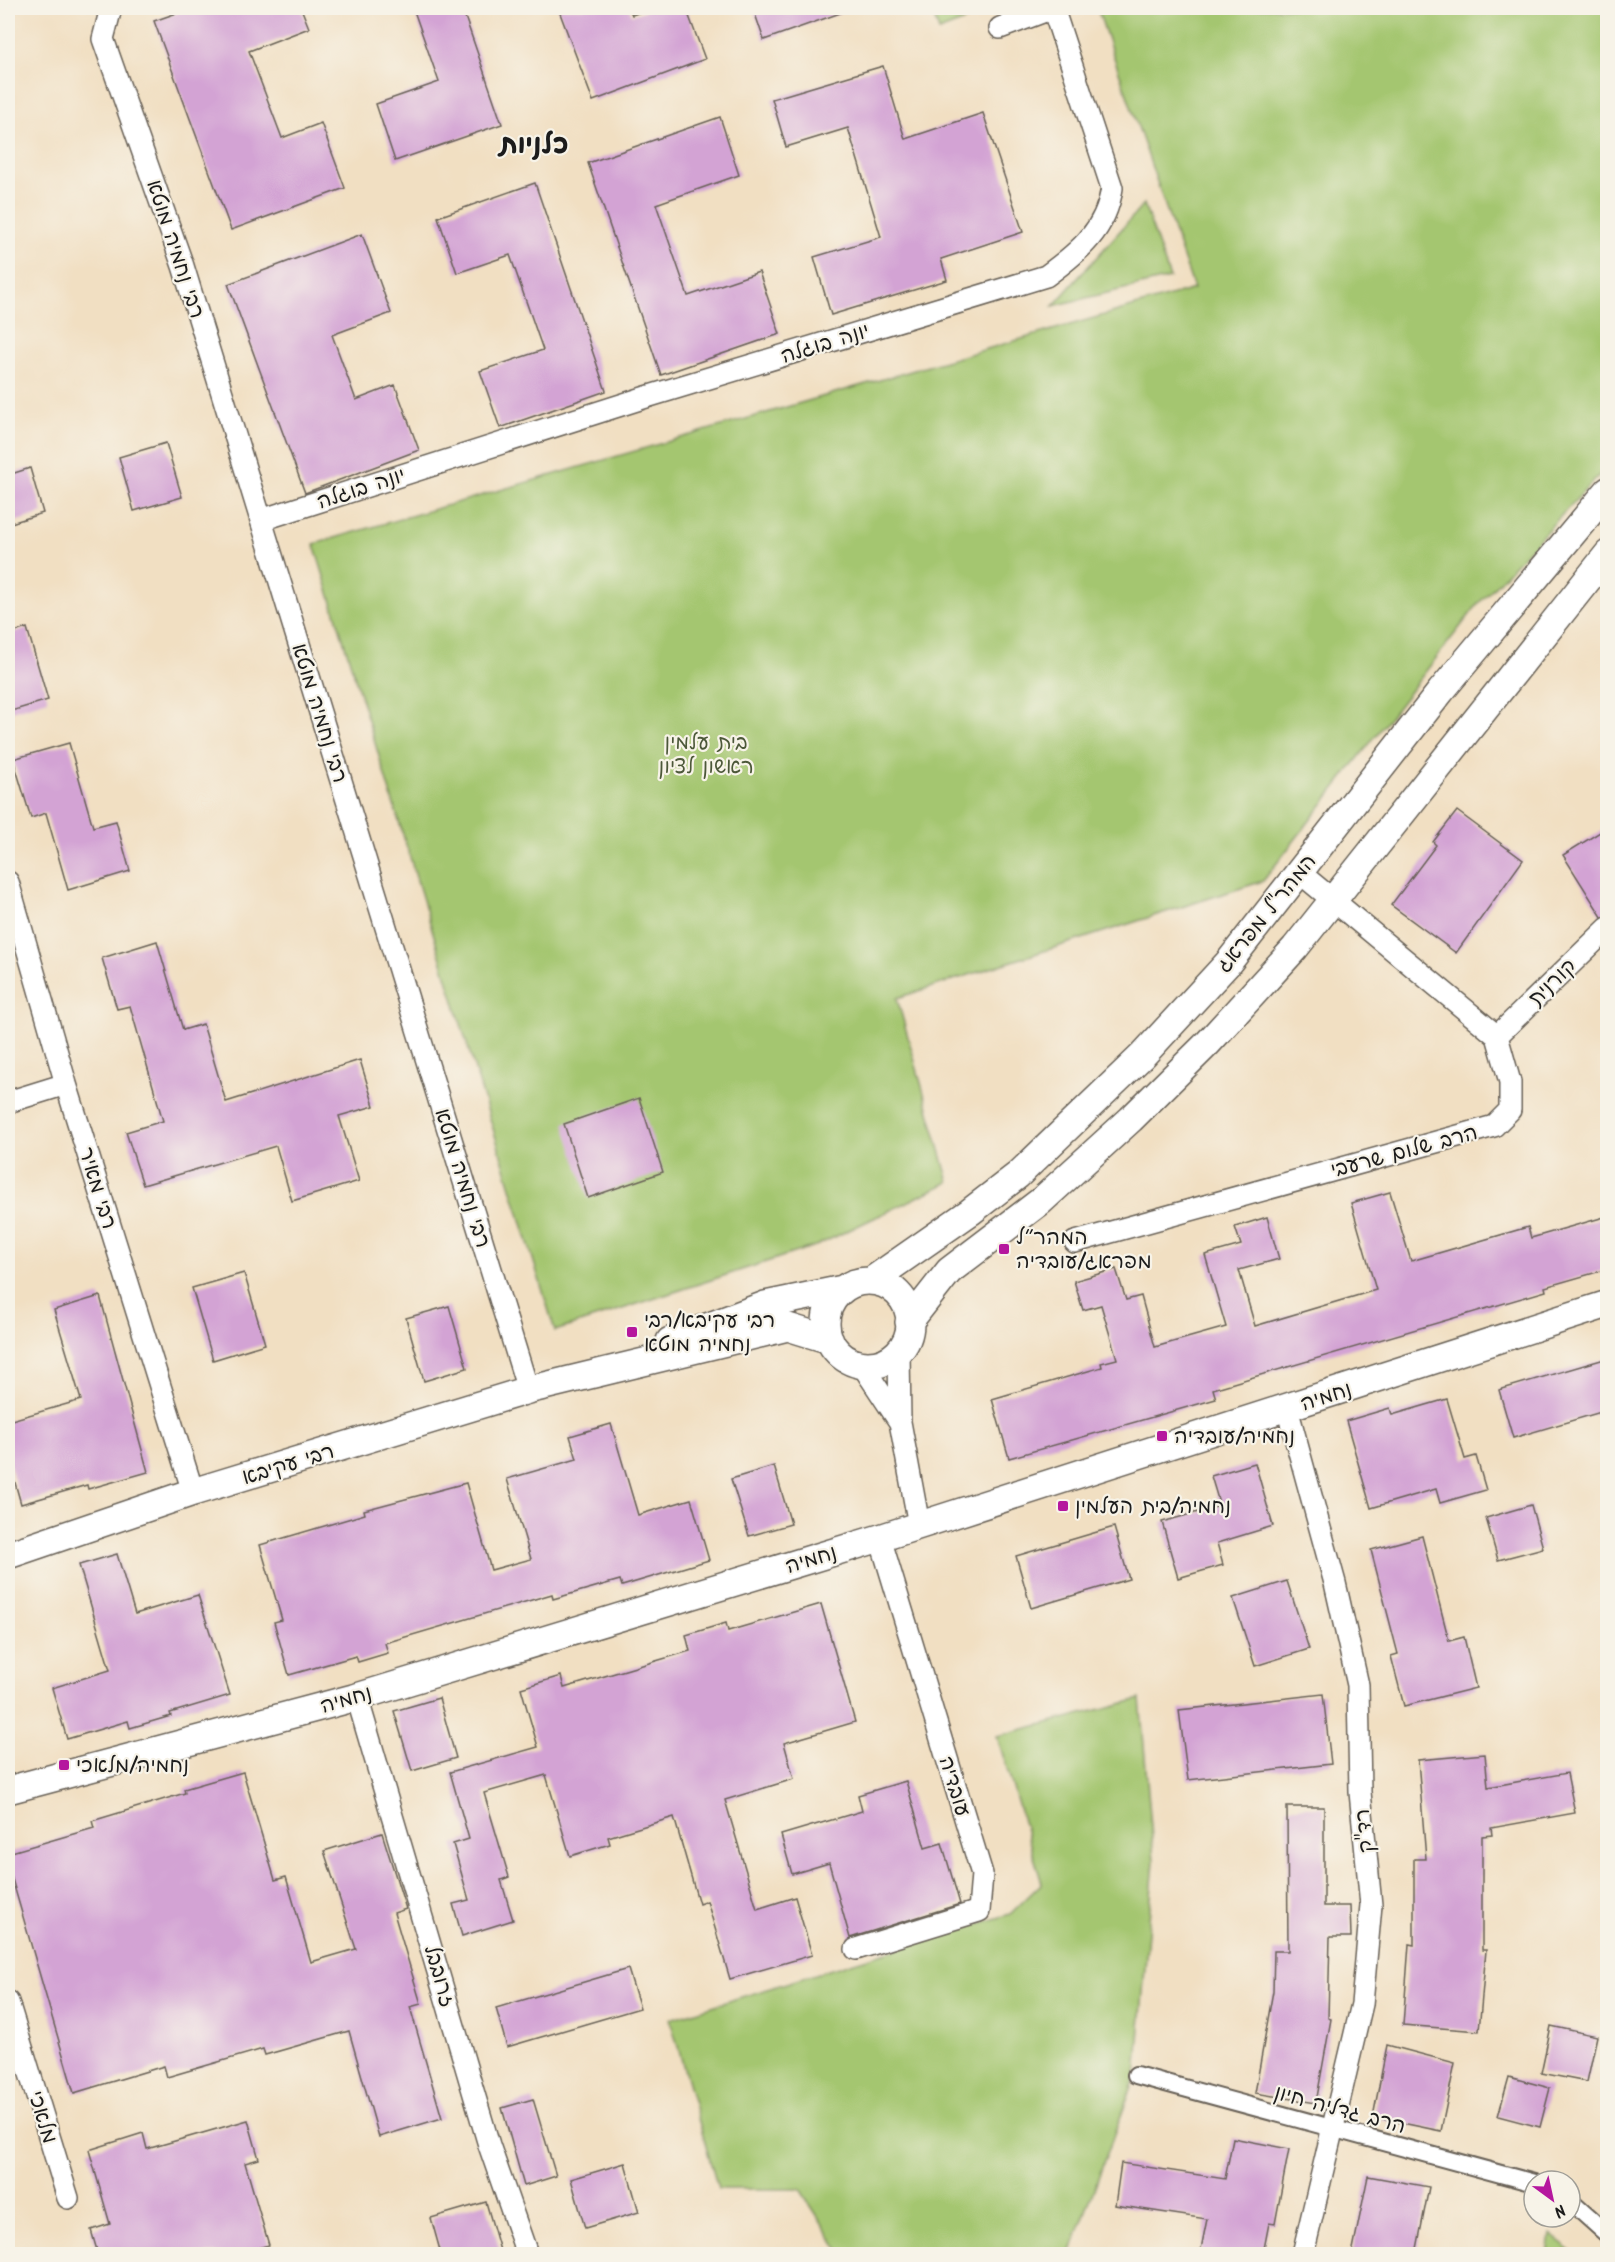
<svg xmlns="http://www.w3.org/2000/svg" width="1615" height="2262" font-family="Kalam,'Playpen Sans Hebrew',sans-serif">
<rect width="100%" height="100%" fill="#f7f3e8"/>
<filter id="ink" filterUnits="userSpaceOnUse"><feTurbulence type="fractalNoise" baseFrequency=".0167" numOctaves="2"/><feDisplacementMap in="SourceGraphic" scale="12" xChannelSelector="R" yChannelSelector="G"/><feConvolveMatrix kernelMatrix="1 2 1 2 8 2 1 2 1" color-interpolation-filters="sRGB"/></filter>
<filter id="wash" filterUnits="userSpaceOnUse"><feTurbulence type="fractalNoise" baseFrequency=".008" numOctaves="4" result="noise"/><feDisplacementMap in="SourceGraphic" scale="24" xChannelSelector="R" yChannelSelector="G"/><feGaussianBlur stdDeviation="1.35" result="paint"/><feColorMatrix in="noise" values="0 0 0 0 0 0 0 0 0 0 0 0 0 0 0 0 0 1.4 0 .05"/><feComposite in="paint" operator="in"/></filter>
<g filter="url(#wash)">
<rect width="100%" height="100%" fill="#f1dfc2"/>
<!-- green -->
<path fill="#a4c66f" stroke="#607146" stroke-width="1.5" d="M 931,8 L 998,8 L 939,31 Z
M 1097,8 L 1607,8 L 1607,467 L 1478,604 L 1263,881 L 897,998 L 949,1182 L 818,1245 L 555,1331 L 314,544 L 1194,289 Z
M 1144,204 L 1170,278 L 1053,306 Z
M 1140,1699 L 1154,1861 L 1136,2075 L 1070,2254 L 842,2254 L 800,2189 L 718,2189 L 670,2019 L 1010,1914 L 1042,1883 L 997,1736 Z
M 1551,2235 L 1576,2254 L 1548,2254 Z"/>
<g id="blocks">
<!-- building -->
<path fill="#d3a3d4" d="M 191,8 L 301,8 L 309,28 L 249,51 L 282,138 L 321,123 L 345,188 L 231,230 L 154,21 Z
M 413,8 L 462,8 L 502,124 L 395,161 L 376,104 L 439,82 Z
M 558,8 L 629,8 L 632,15 L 652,8 L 686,8 L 705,59 L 593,101 Z
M 753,8 L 846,8 L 846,11 L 764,40 Z
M 883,66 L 905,139 L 983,113 L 1023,232 L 941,259 L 947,280 L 831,315 L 814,257 L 881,237 L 848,128 L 786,147 L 772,99 Z
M 720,117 L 739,175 L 656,204 L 688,296 L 759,272 L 780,334 L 661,375 L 588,163 Z
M 535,183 L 606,391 L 500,428 L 480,371 L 543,350 L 510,255 L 457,273 L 438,217 Z
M 362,234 L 391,313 L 332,335 L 356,400 L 395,385 L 419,450 L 305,493 L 228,284 Z
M 166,443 L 182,497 L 134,511 L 119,457 Z
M 30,468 L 43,513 L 8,524 L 8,475 Z
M 27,628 L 48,700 L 8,712 L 8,634 Z
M 69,743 L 93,827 L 116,821 L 130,871 L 68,890 L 46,813 L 31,818 L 13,759 Z
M 1457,811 L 1523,860 L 1456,953 L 1391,905 L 1436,845 L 1433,842 Z
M 1608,827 L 1608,916 L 1602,917 L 1563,855 Z
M 157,941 L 183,1030 L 203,1024 L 226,1102 L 360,1060 L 374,1106 L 339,1116 L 359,1181 L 292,1201 L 276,1146 L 143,1185 L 126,1132 L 163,1121 L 130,1006 L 117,1009 L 102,958 Z
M 639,1098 L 663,1172 L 588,1198 L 564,1124 Z
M 1390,1192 L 1411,1261 L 1528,1227 L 1531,1238 L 1608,1216 L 1608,1269 L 1545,1287 L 1546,1291 L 1213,1389 L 1216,1399 L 1009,1458 L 992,1399 L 1102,1367 L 1101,1363 L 1117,1359 L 1101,1305 L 1083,1310 L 1074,1281 L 1116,1269 L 1126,1300 L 1141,1296 L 1155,1347 L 1226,1327 L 1205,1255 L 1241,1245 L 1235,1227 L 1267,1217 L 1279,1259 L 1239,1270 L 1255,1326 L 1376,1290 L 1351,1203 Z
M 244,1273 L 265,1344 L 213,1360 L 192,1288 Z
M 100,1296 L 148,1472 L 88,1489 L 87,1485 L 21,1504 L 8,1458 L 8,1421 L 81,1400 L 54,1310 Z
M 449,1306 L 467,1368 L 424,1381 L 406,1318 Z
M 1608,1358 L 1608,1410 L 1513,1438 L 1499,1390 Z
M 1447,1399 L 1465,1459 L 1476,1456 L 1486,1490 L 1440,1503 L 1436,1489 L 1371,1508 L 1346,1421 L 1390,1408 L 1392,1415 Z
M 611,1424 L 638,1515 L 691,1499 L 709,1560 L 622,1586 L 620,1580 L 553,1599 L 552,1594 L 385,1643 L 388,1653 L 358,1662 L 356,1656 L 289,1675 L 274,1622 L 282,1620 L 260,1545 L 365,1514 L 364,1510 L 466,1483 L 491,1570 L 531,1559 L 507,1479 L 577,1459 L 570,1436 Z
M 1255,1463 L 1273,1526 L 1217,1543 L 1223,1565 L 1178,1578 L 1162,1522 L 1220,1506 L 1211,1476 Z
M 774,1466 L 791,1524 L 749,1536 L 731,1479 Z
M 1531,1505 L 1543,1548 L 1498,1560 L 1486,1518 Z
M 1114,1527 L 1129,1579 L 1031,1608 L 1016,1556 Z
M 1422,1536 L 1449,1641 L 1464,1637 L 1476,1688 L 1404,1706 L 1391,1656 L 1398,1654 L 1371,1550 Z
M 117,1554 L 135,1614 L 198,1595 L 230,1695 L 170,1713 L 171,1716 L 130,1728 L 128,1721 L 67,1739 L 52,1688 L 110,1670 L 79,1565 Z
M 1287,1581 L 1309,1649 L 1255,1666 L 1233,1598 Z
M 821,1604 L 855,1722 L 784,1743 L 794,1779 L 725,1800 L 757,1909 L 795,1897 L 812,1955 L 730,1979 L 707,1901 L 699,1904 L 674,1817 L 608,1837 L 610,1844 L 570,1856 L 546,1775 L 484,1793 L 509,1877 L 501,1880 L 513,1920 L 462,1936 L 453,1904 L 469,1900 L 453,1844 L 469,1839 L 450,1772 L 538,1747 L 521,1688 L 561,1676 L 564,1688 L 690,1651 L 686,1635 L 726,1623 L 728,1631 Z
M 1323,1694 L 1331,1764 L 1188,1780 L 1179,1710 Z
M 439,1698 L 456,1758 L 412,1771 L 394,1711 Z
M 1485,1754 L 1488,1787 L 1567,1773 L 1575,1813 L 1491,1828 L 1492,1835 L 1482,1836 L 1482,1950 L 1486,1950 L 1479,2031 L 1403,2025 L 1409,1944 L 1414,1945 L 1414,1859 L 1426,1859 L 1418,1760 Z
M 243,1772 L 275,1880 L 286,1877 L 311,1962 L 356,1949 L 324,1851 L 382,1833 L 406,1909 L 394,1913 L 421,2004 L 410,2007 L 442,2118 L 379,2137 L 349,2031 L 265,2055 L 263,2049 L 167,2077 L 164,2066 L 74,2093 L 8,1865 L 8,1853 L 94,1828 L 92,1821 L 185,1793 L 184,1789 Z
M 906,1781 L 925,1848 L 942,1843 L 960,1904 L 850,1938 L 829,1863 L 792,1874 L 781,1835 L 862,1811 L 858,1795 Z
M 1287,1807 L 1324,1807 L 1324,1906 L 1350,1906 L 1351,1937 L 1330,1937 L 1328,2018 L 1331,2019 L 1316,2103 L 1255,2093 L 1273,1991 L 1274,1951 L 1288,1951 Z
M 628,1969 L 640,2008 L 507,2047 L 496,2008 Z
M 1551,2026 L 1597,2036 L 1587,2082 L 1541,2073 Z
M 1387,2045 L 1455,2063 L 1441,2131 L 1373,2117 Z
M 1509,2077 L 1550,2088 L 1540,2127 L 1498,2116 Z
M 533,2099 L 556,2176 L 524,2186 L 502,2108 Z
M 248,2120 L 259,2159 L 245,2163 L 269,2245 L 235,2254 L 98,2254 L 91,2230 L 110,2224 L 89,2150 L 143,2133 L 147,2149 Z
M 1233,2138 L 1289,2149 L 1275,2224 L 1269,2223 L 1263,2254 L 1200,2254 L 1207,2219 L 1115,2205 L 1121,2163 L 1225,2179 Z
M 625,2163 L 639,2212 L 585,2228 L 571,2179 Z
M 1368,2176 L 1429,2187 L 1416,2254 L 1352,2254 Z
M 486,2202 L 501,2254 L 441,2254 L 431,2218 Z"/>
</g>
</g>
<g filter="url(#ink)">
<use href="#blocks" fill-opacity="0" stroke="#676056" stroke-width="1.5"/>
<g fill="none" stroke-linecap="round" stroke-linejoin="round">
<defs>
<path id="pedestrian" d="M 1136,2075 L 1534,2183
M 1570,2201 L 1608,2235"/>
<path id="minor" d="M 111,8 L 103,39 L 183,266 L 528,1390
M 261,520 L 643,398 L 1046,276 C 1079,252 1106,230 1112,188 L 1053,8 L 1000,28
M 8,882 L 66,1084 L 193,1492
M 1497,1036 L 1608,928
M 8,1102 L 66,1084
M 1075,1242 L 1494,1126 L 1510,1110 L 1510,1082 L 1497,1036 L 1299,872
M 899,1352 L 900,1422 L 919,1525
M 862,1365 L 899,1421
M 1287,1408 L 1335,1583 L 1358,1685 L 1360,1792 L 1371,1905 L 1362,2004 L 1303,2254
M 357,1697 L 489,2145 L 527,2254
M 856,1949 L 979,1911 L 982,1874 L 880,1538
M 8,2002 L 68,2198"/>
<path id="tertiary" d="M 871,1281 L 970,1212 L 1018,1175 L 1143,1055 L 1228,963 L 1441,691 L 1608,491
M826 1323a42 42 0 1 1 84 0a42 42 0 1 1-84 0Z
M 909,1322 L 949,1271 L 1041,1201 L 1131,1119 L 1208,1043 L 1295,948 L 1608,554
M 670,1341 L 765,1305 L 843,1289
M 8,1555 L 193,1492 L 528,1390 L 788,1327 L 830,1340
M 8,1790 L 357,1697 L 880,1538 L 1608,1304"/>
</defs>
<!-- pedestrian casing -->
<use href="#pedestrian" stroke="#676056" stroke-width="20"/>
<!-- minor casing -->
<use href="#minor" stroke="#676056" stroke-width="24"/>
<!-- tertiary casing -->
<use href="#tertiary" stroke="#676056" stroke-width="30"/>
<!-- pedestrian -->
<use href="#pedestrian" stroke="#fff" stroke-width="16"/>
<!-- minor -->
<use href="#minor" stroke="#fff" stroke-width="21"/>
<!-- tertiary -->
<use href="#tertiary" stroke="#fff" stroke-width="27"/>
</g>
</g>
<!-- markers -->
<g fill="#b5179e" stroke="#f7f3e8" stroke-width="2">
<rect x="998" y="1243" width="12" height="12" rx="3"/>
<rect x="626" y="1326" width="12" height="12" rx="3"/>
<rect x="1156" y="1430" width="12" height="12" rx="3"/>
<rect x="1057" y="1500" width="12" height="12" rx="3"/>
<rect x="58" y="1759" width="12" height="12" rx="3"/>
</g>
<g text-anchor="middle" stroke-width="4.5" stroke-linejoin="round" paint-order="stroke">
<!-- street labels -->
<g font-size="21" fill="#1c1c1c" stroke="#f7f3e8">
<text transform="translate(176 249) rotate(72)" y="7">רבי נחמיה מוטא</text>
<text transform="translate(825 343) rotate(-17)" y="7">יונה בוגלה</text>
<text transform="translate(361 488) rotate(-18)" y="7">יונה בוגלה</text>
<text transform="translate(320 713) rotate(73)" y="7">רבי נחמיה מוטא</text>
<text transform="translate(1266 913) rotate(-51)" y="7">המהר"ל מפראג</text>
<text transform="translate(1552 982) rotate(-44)" y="7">קורנית</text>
<text transform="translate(1404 1151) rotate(-15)" y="7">הרב שלום שרעבי</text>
<text transform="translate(463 1178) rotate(73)" y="7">רבי נחמיה מוטא</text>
<text transform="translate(98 1188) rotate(73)" y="7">רבי מאיר</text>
<text transform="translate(1326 1396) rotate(-18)" y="7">נחמיה</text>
<text transform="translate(288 1464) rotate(-17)" y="7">רבי עקיבא</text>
<text transform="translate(811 1559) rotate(-17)" y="7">נחמיה</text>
<text transform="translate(346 1699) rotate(-16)" y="7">נחמיה</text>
<text transform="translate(955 1786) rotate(73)" y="7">עובדיה</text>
<text transform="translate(1364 1831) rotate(-96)" y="7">רד"ק</text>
<text transform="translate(440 1976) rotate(74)" y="7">זרובבל</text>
<text transform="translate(1340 2109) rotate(15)" y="7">הרב גדליה חיון</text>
<text transform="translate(43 2117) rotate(73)" y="7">מלאכי</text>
</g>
<!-- park labels -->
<g font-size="21" fill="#4c5839" stroke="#f7f3e8">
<text x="706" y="749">בית עלמין<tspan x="706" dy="24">ראשון לציון</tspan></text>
</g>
<!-- poi labels -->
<g font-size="21" fill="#1c1c1c" stroke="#f7f3e8" text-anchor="start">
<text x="1016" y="1244">המהר״ל<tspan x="1016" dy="24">מפראג/עובדיה</tspan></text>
<text x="644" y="1327">רבי עקיבא/רבי<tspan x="644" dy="24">נחמיה מוטא</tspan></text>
<text x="1174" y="1443">נחמיה/עובדיה</text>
<text x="1075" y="1513">נחמיה/בית העלמין</text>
<text x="76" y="1772">נחמיה/מלאכי</text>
</g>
<!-- district labels -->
<g font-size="27" font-weight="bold" fill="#1c1c1c" stroke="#f7f3e8">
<text x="534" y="153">כלניות</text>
</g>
</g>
<!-- margin -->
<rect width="1615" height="2262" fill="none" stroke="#f7f3e8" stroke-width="30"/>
<!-- north arrow -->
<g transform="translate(1552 2199) rotate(147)"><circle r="28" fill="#f7f3e8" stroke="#9f9d96" stroke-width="1.5"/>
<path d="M0-4.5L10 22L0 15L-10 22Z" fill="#b5179e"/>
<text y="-9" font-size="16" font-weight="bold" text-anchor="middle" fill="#1c1c1c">N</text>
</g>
</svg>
